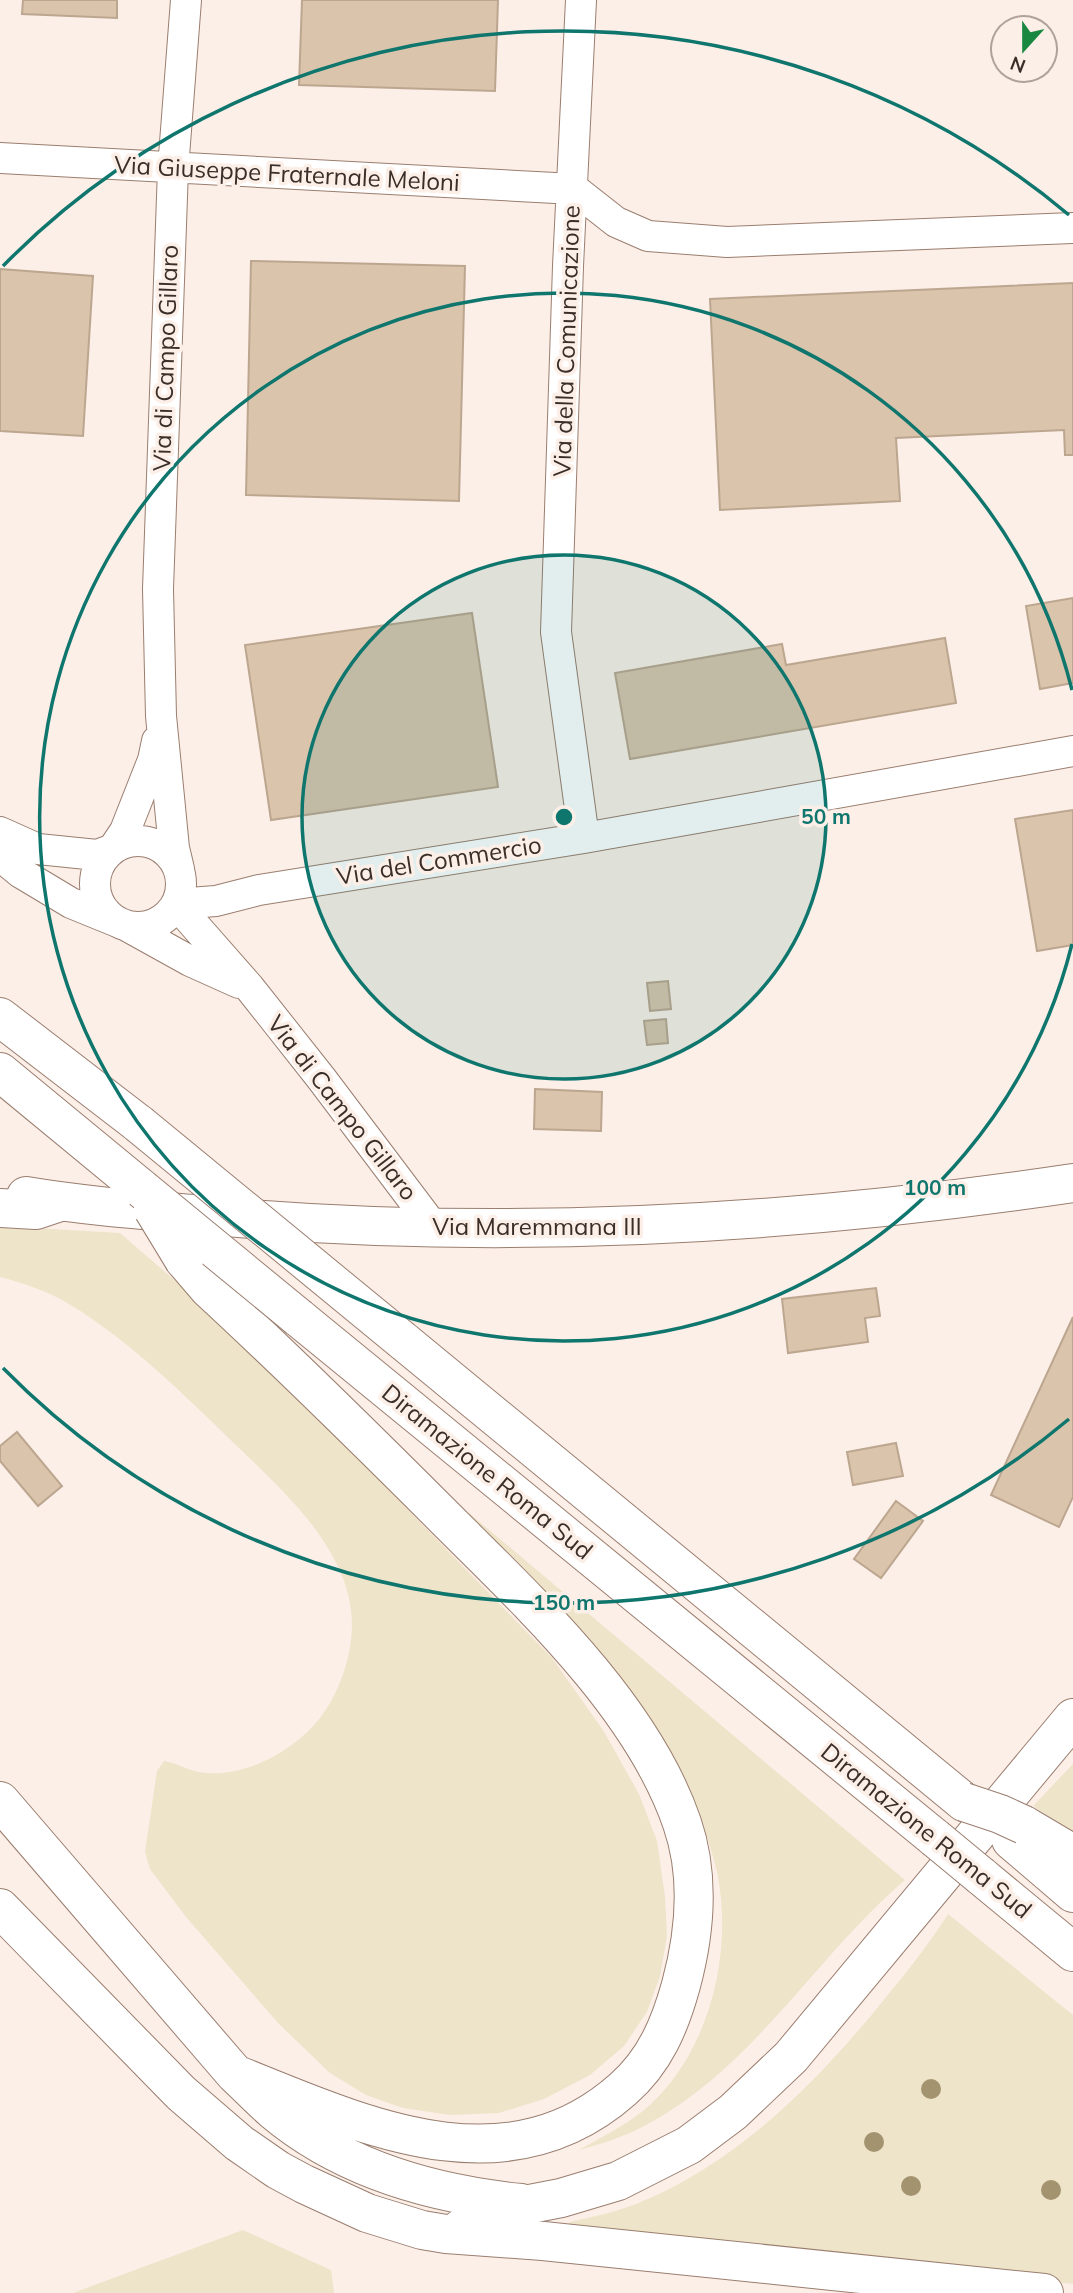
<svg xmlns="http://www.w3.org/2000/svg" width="1073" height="2293" font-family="Mulish,sans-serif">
<rect width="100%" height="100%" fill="#fcefe8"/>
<!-- green -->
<path fill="#eee4c9" d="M 0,1226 L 120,1233 L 239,1336 L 552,1658 L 603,1730 L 639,1794 L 657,1841 L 665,1897 L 667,1936 L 660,1976 L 647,2012 L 624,2046 L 590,2075 L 544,2099 L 499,2113 L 450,2115 L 403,2108 L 366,2095 L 330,2073 L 279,2024 L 186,1917 L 150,1869 L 145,1852 L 157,1771 L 164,1761 C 177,1763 187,1770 199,1772 C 244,1780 298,1749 323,1714 C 344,1684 357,1640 350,1604 C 347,1583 337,1563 326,1545 C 303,1508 269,1477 238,1447 C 185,1396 132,1342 69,1304 C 48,1291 23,1283 0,1277 Z
M 469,1513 L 905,1880 C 815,1957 752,2070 644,2126 C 624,2137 601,2144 579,2150 C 600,2138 624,2126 643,2111 C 709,2056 734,1954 717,1872 C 713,1854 707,1837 701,1820 L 469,1521 Z
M 1073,1764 L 1073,1842 L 1047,1823 L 1048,1816 L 1033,1806 Z
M 948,1914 L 1073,2015 L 1073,2284 L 567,2228 L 570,2222 C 592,2217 615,2212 636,2204 C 733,2165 808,2091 874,2012 C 900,1980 926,1949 948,1914 Z
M 243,2230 L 331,2270 L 334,2293 L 73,2293 Z"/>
<!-- building -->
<path fill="#dac4ac" stroke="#bca68f" stroke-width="2" d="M 23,0 L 117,0 L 117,18 L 22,14 Z
M 302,0 L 498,0 L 495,91 L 299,85 Z
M 251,261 L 465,266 L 459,501 L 246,495 Z
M 0,269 L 93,276 L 83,436 L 0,431 Z
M 1073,283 L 1073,455 L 1065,455 L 1064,430 L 896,438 L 900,501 L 720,510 L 710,299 Z
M 1073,598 L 1073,683 L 1040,689 L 1026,606 Z
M 472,613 L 498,787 L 271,820 L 245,645 Z
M 945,638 L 956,703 L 630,759 L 615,673 L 782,644 L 786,665 Z
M 1073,810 L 1073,945 L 1037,951 L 1015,819 Z
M 668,981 L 671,1009 L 650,1011 L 647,983 Z
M 666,1019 L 668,1043 L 647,1045 L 644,1021 Z
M 535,1089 L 602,1092 L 601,1131 L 534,1129 Z
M 876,1288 L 880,1316 L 865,1318 L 868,1342 L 788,1353 L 782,1299 Z
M 1073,1317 L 1073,1497 L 1059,1527 L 991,1495 Z
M 17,1432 L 62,1486 L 38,1506 L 0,1461 L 0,1446 Z
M 896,1443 L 903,1476 L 853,1485 L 847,1452 Z
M 896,1501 L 923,1521 L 881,1578 L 854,1559 Z"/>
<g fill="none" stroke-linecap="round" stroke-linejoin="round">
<defs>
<path id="minor" d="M 581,0 L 568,266 L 556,632 L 584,838
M 0,158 L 574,189
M 574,189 L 616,222 L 648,236 L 727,242 L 1073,228
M 0,832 L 38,849 L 97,855 L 113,849 L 125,831 L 153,760 L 157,741
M95 884a43 43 0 1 1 86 0a43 43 0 1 1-86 0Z
M 0,856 L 21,873 L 71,903 L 125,925 L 190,961 L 239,983
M 179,869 L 174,848 L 161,716 L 158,589 L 173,169 L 186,0
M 176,904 L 216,901 L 259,890 L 584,838 L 1073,751
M 176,904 L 249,987 L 321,1078 L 435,1229"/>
<path id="primary" d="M 26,1196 C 85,1206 145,1210 204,1215 C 495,1242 785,1226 1073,1183"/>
<path id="motorway" d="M 0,1017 L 139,1124
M 0,1072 L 142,1189
M 0,1208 L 36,1210 L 60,1202
M 184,1260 L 208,1288 C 288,1362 366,1439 443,1516 C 529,1602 642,1706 682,1823 C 700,1875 695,1933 681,1985 C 670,2025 655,2061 623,2089 C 505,2194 360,2124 235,2074
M 299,1318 L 935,1838
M 402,1340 L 964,1802
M 0,1801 L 235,2074 C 248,2086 260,2099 274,2111 C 343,2169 432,2194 521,2203
M 1024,1825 L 1073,1854
M 1011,1840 L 1073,1893
M 981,1876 L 1073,1952
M 0,1908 L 181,2093 L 239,2143 L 278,2170 L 304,2184 L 367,2213 L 422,2230 L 446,2234 L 543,2241 L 1044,2293
M 460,2229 L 530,2204 L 561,2198 L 618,2181 L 689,2145 L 733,2112 L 791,2057 L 1073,1718"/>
</defs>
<!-- minor casing -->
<use href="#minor" stroke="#9a7e6f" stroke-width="32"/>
<!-- primary casing -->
<use href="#primary" stroke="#9a7e6f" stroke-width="40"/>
<!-- motorway casing -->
<use href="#motorway" stroke="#9a7e6f" stroke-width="40"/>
<!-- minor -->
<use href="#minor" stroke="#fff" stroke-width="30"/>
<!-- primary -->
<use href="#primary" stroke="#fff" stroke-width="38"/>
<!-- motorway -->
<use href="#motorway" stroke="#fff" stroke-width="38"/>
<defs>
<path id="motorway-bridge" d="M 139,1124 L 402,1340
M 142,1189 L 299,1318
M 153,1209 L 184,1260
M 964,1802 L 1000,1814 L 1024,1825
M 935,1838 L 981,1876"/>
</defs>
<!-- motorway-bridge casing -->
<use href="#motorway-bridge" stroke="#9a7e6f" stroke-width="40" stroke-linecap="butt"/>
<!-- motorway-bridge -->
<use href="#motorway-bridge" stroke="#fff" stroke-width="38"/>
</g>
<!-- trees -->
<g fill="#a3936e">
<circle cx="931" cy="2089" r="10"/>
<circle cx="874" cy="2142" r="10"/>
<circle cx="911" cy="2186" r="10"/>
<circle cx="1051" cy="2190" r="10"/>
</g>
<!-- distance rings -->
<circle cx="564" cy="817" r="262" fill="#0f766e" fill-opacity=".12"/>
<g fill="none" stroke="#0f766e" stroke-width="3.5">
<circle cx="564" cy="817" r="262"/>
<path d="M1072 944A524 524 0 1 1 1072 690"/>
<path d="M1069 1419A786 786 0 0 1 3 1368M3 266A786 786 0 0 1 1069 215"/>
</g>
<g text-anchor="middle" stroke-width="7" stroke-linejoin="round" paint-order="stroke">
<!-- street labels -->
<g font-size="24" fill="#3a2e28" stroke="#fcefe8">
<text transform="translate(287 174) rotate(3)" y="8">Via Giuseppe Fraternale Meloni</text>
<text transform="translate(567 341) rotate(-88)" y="8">Via della Comunicazione</text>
<text transform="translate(166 358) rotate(-88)" y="8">Via di Campo Gillaro</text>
<text transform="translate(439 861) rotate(-9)" y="8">Via del Commercio</text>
<text transform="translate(342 1108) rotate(52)" y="8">Via di Campo Gillaro</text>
<text x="537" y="1235">Via Maremmana III</text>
<text transform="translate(487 1472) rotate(39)" y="8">Diramazione Roma Sud</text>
<text transform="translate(926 1831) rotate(39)" y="8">Diramazione Roma Sud</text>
</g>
</g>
<circle cx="564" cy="817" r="10" fill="#0f766e" stroke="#fcefe8" stroke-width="3.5"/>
<g font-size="21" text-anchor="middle" font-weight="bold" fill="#0f766e" stroke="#fcefe8" stroke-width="7" stroke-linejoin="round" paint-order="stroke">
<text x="826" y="824">50 m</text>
<text x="935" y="1195">100 m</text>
<text x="564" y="1610">150 m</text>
</g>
<!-- north arrow -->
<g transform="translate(1024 49) rotate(201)"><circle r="33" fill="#fcefe8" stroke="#aea29b" stroke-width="2"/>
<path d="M0-5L12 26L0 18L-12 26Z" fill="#19873f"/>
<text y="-10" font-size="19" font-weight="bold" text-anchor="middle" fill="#3a2e28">N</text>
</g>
</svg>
